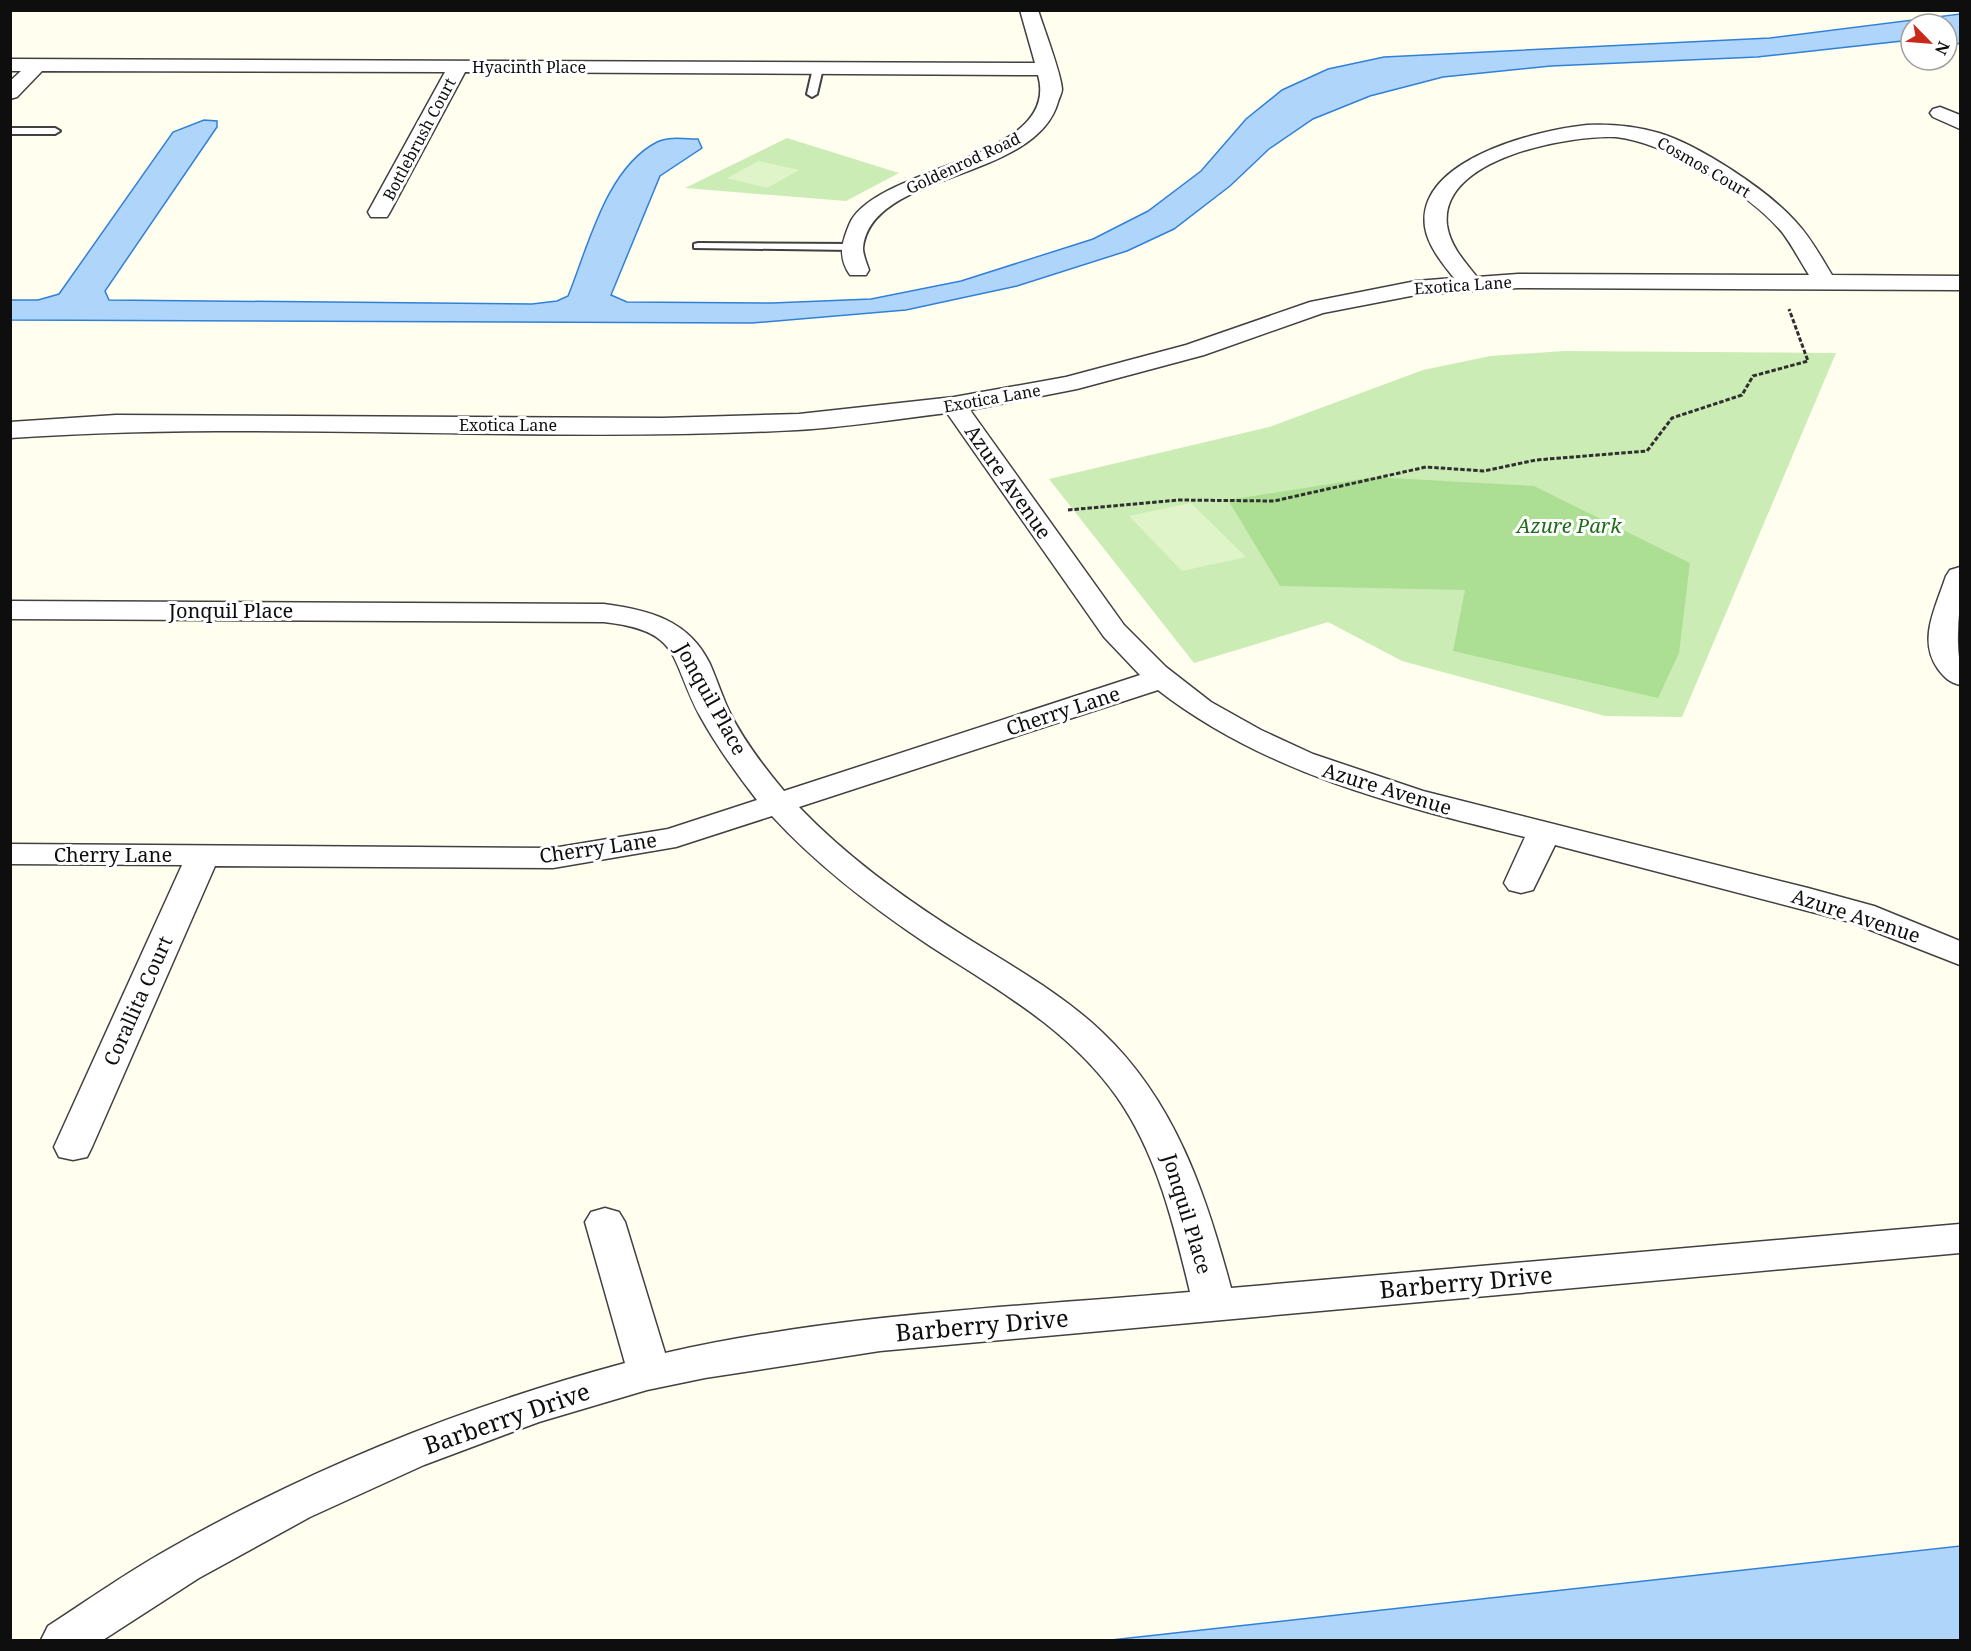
<svg xmlns="http://www.w3.org/2000/svg" width="1971" height="1651" font-family="'Noto Serif',serif">
<rect width="100%" height="100%" fill="#fffeef"/>
<!-- green -->
<path fill="#cbedb5" d="M 787,138 L 899,173 L 846,201 L 685,188 Z
M 1564,351 L 1836,353 L 1682,717 L 1605,716 L 1402,661 L 1328,622 L 1194,663 L 1049,479 L 1269,427 L 1423,370 L 1490,356 Z"/>
<!-- forest -->
<path fill="#acdf93" d="M 1374,477 L 1534,486 L 1690,563 L 1679,653 L 1658,698 L 1453,651 L 1465,590 L 1280,586 L 1228,500 Z"/>
<!-- pitch -->
<path fill="#dff4c8" d="M 759,161 L 799,170 L 767,188 L 727,178 Z
M 1191,503 L 1246,557 L 1182,571 L 1129,516 Z"/>
<!-- water -->
<path fill="#afd5fb" stroke="#3080d8" stroke-width="1.5" d="M 1960,14 L 1960,44 L 1947,41 L 1947,24 L 1911,24 L 1911,40 L 1757,57 L 1551,66 L 1443,77 L 1370,96 L 1313,119 L 1269,149 L 1230,186 L 1174,229 L 1127,251 L 1017,286 L 906,310 L 752,323 L 11,320 L 11,300 L 38,300 L 59,294 L 173,132 L 204,120 L 217,121 L 217,127 L 105,291 L 109,300 L 532,304 L 557,301 L 568,296 C 588,247 606,168 657,142 C 668,136 686,139 698,139 L 702,148 L 660,176 L 611,295 L 627,302 L 772,303 L 871,299 L 961,281 L 1093,239 L 1148,211 L 1201,171 L 1246,119 L 1282,90 L 1328,69 L 1384,57 L 1770,38 Z
M 1960,1546 L 1960,1640 L 1111,1640 Z"/>
<g fill="none" stroke-linecap="round" stroke-linejoin="round">
<defs>
<path id="lane" d="M 818,65 L 823,68 L 817,94 L 812,97 L 807,94 L 813,68 Z
M 10,128 L 55,128 L 60,131 L 55,134 L 10,134 Z
M 698,243 L 852,244 L 858,247 L 852,250 L 694,248 L 694,244 Z"/>
<path id="street" d="M 1020,10 L 1038,10 C 1044,29 1061,73 1062,89 C 1062,93 1059,98 1058,102 C 1035,182 871,171 863,248 C 863,255 867,264 869,270 L 866,275 L 850,275 C 841,262 840,250 845,236 C 847,230 849,224 852,219 C 888,164 1062,158 1038,75 L 465,72 L 390,212 L 387,217 L 371,217 L 368,212 L 445,72 L 42,71 L 17,97 L 10,99 L 10,81 L 21,71 L 10,71 L 10,59 L 1035,63 Z
M 1940,107 L 1960,115 L 1960,129 L 1933,117 L 1930,113 L 1933,109 Z
M 1587,125 C 1611,124 1635,126 1659,133 C 1699,145 1769,191 1796,222 C 1811,238 1821,257 1832,275 L 1960,276 L 1960,290 L 1518,288 L 1416,295 L 1323,313 L 1204,355 L 1077,389 L 970,410 L 1124,625 L 1166,667 L 1211,702 L 1261,730 L 1313,754 L 1423,791 L 1808,888 L 1874,906 L 1960,941 L 1960,965 L 1850,922 L 1555,845 L 1533,890 L 1521,893 L 1509,890 L 1504,883 L 1525,837 C 1395,805 1265,773 1158,690 L 799,807 C 846,856 900,895 956,931 C 1006,963 1059,991 1102,1032 C 1175,1101 1206,1194 1231,1288 L 1960,1224 L 1960,1253 L 880,1351 L 705,1378 L 647,1390 L 539,1422 L 424,1465 L 310,1517 L 199,1578 L 103,1640 L 41,1640 L 48,1626 C 88,1600 126,1573 167,1550 C 311,1468 465,1406 625,1363 L 585,1222 L 591,1212 L 605,1208 L 619,1212 L 625,1222 L 665,1353 C 836,1314 1015,1307 1190,1292 C 1174,1225 1157,1154 1117,1097 C 1069,1029 998,990 930,946 C 873,908 819,867 772,816 L 676,847 L 553,868 L 215,866 L 92,1147 L 87,1157 L 73,1160 L 59,1157 L 54,1147 L 182,865 L 10,864 L 10,844 L 553,848 L 668,829 L 757,800 C 736,773 716,745 700,716 C 669,658 683,631 604,622 L 10,619 L 10,601 L 604,604 C 649,610 689,620 710,664 C 717,680 722,696 729,711 C 743,740 764,767 784,791 L 1140,675 L 1104,637 L 947,413 C 897,419 847,427 797,430 C 535,444 272,420 10,438 L 10,422 L 116,415 L 662,418 L 799,414 L 954,397 L 1066,377 L 1186,345 L 1310,302 L 1416,281 L 1454,278 C 1442,263 1428,246 1425,227 C 1416,159 1538,130 1587,125 ZM 1616,137 C 1667,143 1748,192 1782,232 C 1792,245 1800,261 1809,275 L 1518,274 L 1477,277 C 1465,262 1450,246 1447,225 C 1439,158 1569,135 1616,137 Z
M 1960,567 C 1963,592 1957,618 1958,643 C 1958,657 1962,671 1960,685 C 1949,682 1945,678 1938,669 C 1917,640 1936,607 1946,576 L 1950,570 Z"/>
</defs>
<!-- lane casing -->
<use href="#lane" stroke="#414141" stroke-width="4"/>
<!-- street casing -->
<use href="#street" stroke="#414141" stroke-width="3"/>
<!-- path -->
<path stroke="#303030" stroke-width="3" stroke-dasharray="4.5 2" stroke-linecap="butt" d="M 1068,510 L 1179,500 L 1274,501 L 1426,467 L 1484,471 L 1536,460 L 1647,451 L 1672,418 L 1742,395 L 1753,376 L 1808,361 L 1789,309"/>
<!-- lane -->
<use href="#lane" fill="#fff" fill-rule="evenodd"/>
<!-- street -->
<use href="#street" fill="#fff" fill-rule="evenodd"/>
</g>
<g text-anchor="middle" stroke-width="6" stroke-linejoin="round" paint-order="stroke">
<!-- far-street labels -->
<g font-size="16" fill="#0e0e0e" stroke="#fff">
<text x="529" y="73">Hyacinth Place</text>
<text transform="translate(419 139) rotate(-62)" y="6">Bottlebrush Court</text>
<text transform="translate(963 163) rotate(-25)" y="6">Goldenrod Road</text>
<text transform="translate(1704 167) rotate(30)" y="6">Cosmos Court</text>
<text transform="translate(1463 285) rotate(-4)" y="6">Exotica Lane</text>
<text transform="translate(992 398) rotate(-10)" y="6">Exotica Lane</text>
<text x="508" y="431">Exotica Lane</text>
</g>
<!-- street labels -->
<g font-size="20" fill="#0e0e0e" stroke="#fff">
<text transform="translate(1008 482) rotate(55)" y="7">Azure Avenue</text>
<text x="231" y="618">Jonquil Place</text>
<text transform="translate(711 699) rotate(61)" y="7">Jonquil Place</text>
<text transform="translate(1063 711) rotate(-18)" y="7">Cherry Lane</text>
<text transform="translate(1387 789) rotate(17)" y="7">Azure Avenue</text>
<text transform="translate(598 848) rotate(-8)" y="7">Cherry Lane</text>
<text x="113" y="862">Cherry Lane</text>
<text transform="translate(1856 916) rotate(18)" y="7">Azure Avenue</text>
<text transform="translate(138 1001) rotate(-66)" y="7">Corallita Court</text>
<text transform="translate(1187 1214) rotate(73)" y="7">Jonquil Place</text>
</g>
<!-- park labels -->
<g font-size="20" font-style="italic" fill="#1f6c19" stroke="#fff">
<text x="1569" y="533">Azure Park</text>
</g>
<!-- near-street labels -->
<g font-size="24" fill="#0e0e0e" stroke="#fff">
<text transform="translate(1466 1283) rotate(-5)" y="8">Barberry Drive</text>
<text transform="translate(982 1326) rotate(-5)" y="8">Barberry Drive</text>
<text transform="translate(507 1419) rotate(-19)" y="8">Barberry Drive</text>
</g>
</g>
<!-- border -->
<rect width="1971" height="1651" fill="none" stroke="#0e0e0e" stroke-width="24"/>
<!-- north arrow -->
<g transform="translate(1929 42) rotate(115)"><circle r="28" fill="#ffffff" stroke="#9f9f9f" stroke-width="1.5"/>
<path d="M0-4.5L10 22L0 15L-10 22Z" fill="#ca281a"/>
<text y="-9" font-size="16" font-weight="bold" text-anchor="middle" fill="#0e0e0e">N</text>
</g>
</svg>
